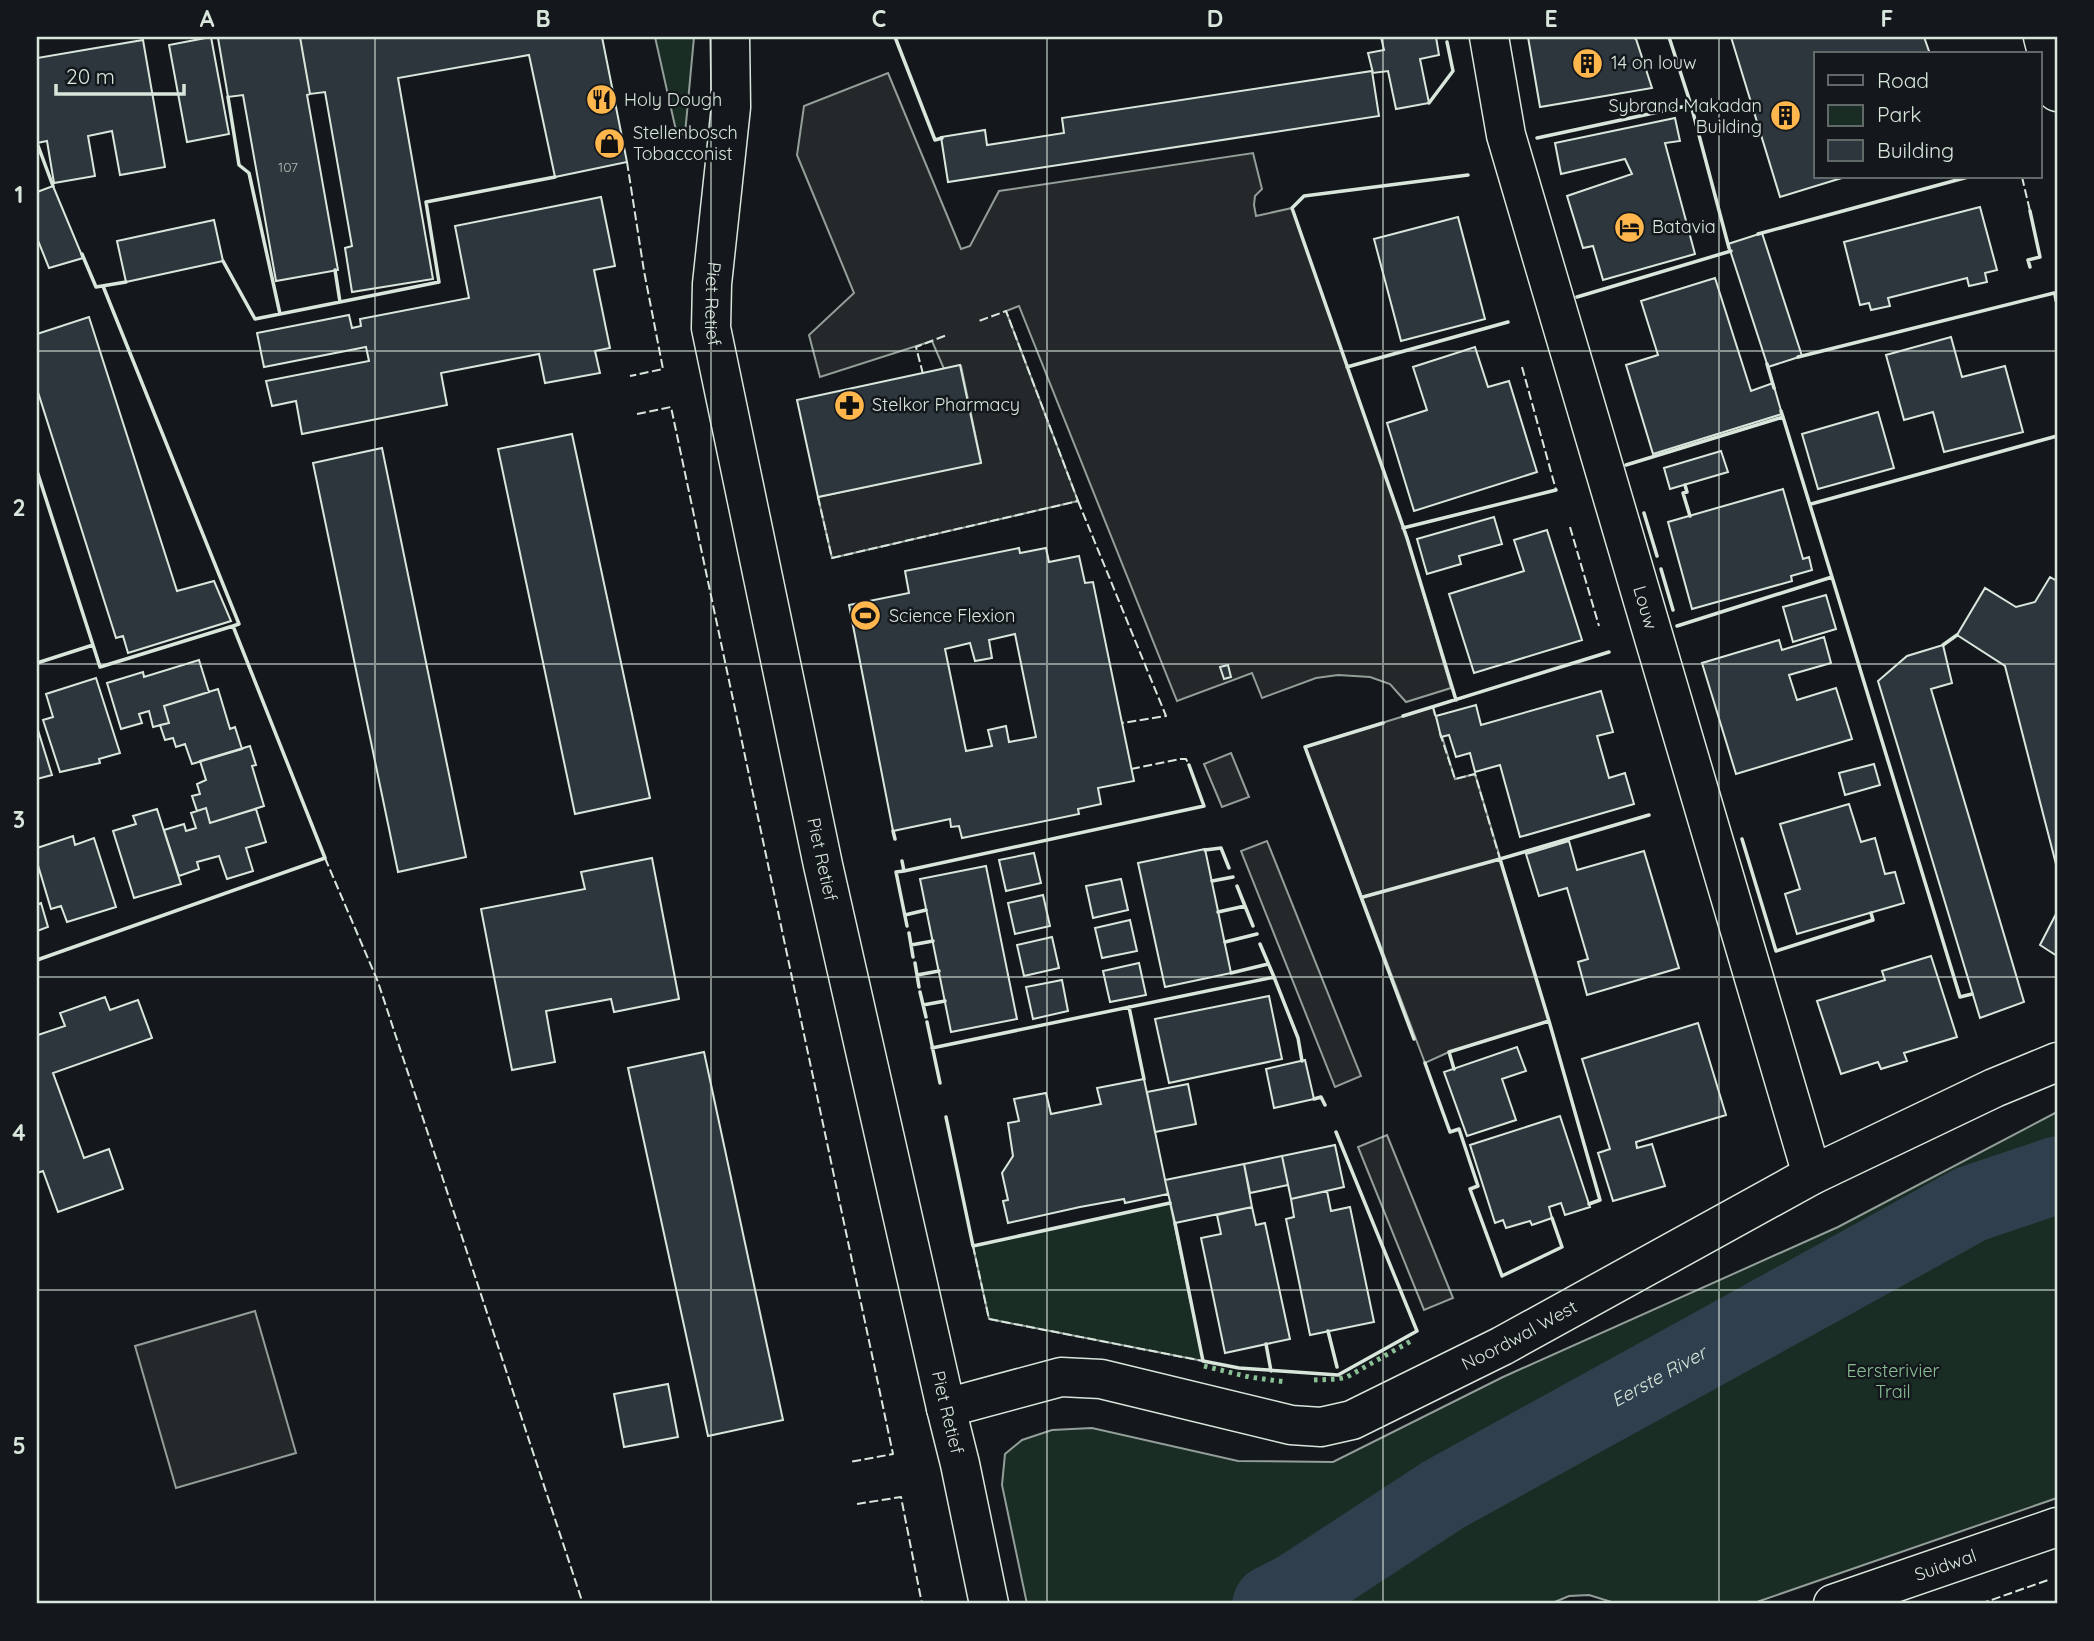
<svg xmlns="http://www.w3.org/2000/svg" width="2094" height="1641" font-family="Quicksand,sans-serif">
<rect width="100%" height="100%" fill="#14181c"/>
<!-- green -->
<path fill="#1a2d24" stroke="#939e99" stroke-width="2" d="M 655,37 L 694,37 L 685,134 L 677,135 Z
M 2057,1112 L 2057,1498 L 1751,1604 L 1618,1604 L 1589,1595 L 1569,1596 L 1550,1604 L 1027,1604 L 1002,1485 L 1005,1454 L 1022,1440 L 1052,1430 L 1092,1428 L 1238,1461 L 1333,1462 L 1503,1377 L 1838,1227 Z
M 1170,1203 L 1203,1361 L 989,1319 L 973,1246 Z"/>
<!-- parking -->
<path fill="#24282b" stroke="#939e99" stroke-width="2" d="M 888,73 L 961,249 L 970,246 L 999,191 L 1253,153 L 1262,189 L 1255,196 L 1254,205 L 1256,216 L 1292,208 L 1407,538 L 1451,688 L 1406,702 L 1390,684 L 1370,677 L 1338,675 L 1316,678 L 1262,698 L 1252,673 L 1177,701 L 1019,306 L 1006,311 L 1078,501 L 832,558 L 818,497 L 981,462 L 961,366 L 944,369 L 932,341 L 820,377 L 809,335 L 854,293 L 797,155 L 804,106 Z
M 1433,707 L 1455,779 L 1475,774 L 1549,1021 L 1449,1052 L 1425,1063 L 1305,747 Z
M 1231,753 L 1249,797 L 1222,807 L 1204,764 Z
M 1267,841 L 1361,1076 L 1335,1087 L 1241,851 Z
M 1387,1135 L 1453,1298 L 1424,1310 L 1358,1147 Z
M 255,1311 L 296,1453 L 176,1488 L 135,1346 Z"/>
<g fill="none" stroke-linecap="round" stroke-linejoin="round">
<!-- river -->
<path stroke="#2f3f4d" stroke-width="77" id="s1" d="M 1271,1604 L 1298,1590 L 1443,1495 L 1971,1204 L 2057,1175"/>
</g>
<!-- building -->
<path fill="#2c363c" stroke="#d8e6dc" stroke-width="2" fill-rule="evenodd" d="M 211,37 L 229,134 L 187,142 L 169,45 Z
M 226,37 L 300,37 L 310,94 L 307,95 L 338,270 L 276,281 L 243,95 L 228,97 L 218,38 Z
M 300,37 L 602,37 L 627,162 L 555,177 L 529,55 L 398,78 L 433,279 L 352,292 L 345,248 L 352,246 L 325,92 L 310,94 Z
M 1381,37 L 1436,37 L 1439,55 L 1420,59 L 1429,103 L 1396,109 L 1388,71 L 1373,73 L 1368,53 L 1384,50 Z
M 1528,37 L 1632,37 L 1636,39 L 1652,88 L 1540,107 Z
M 1731,37 L 1924,37 L 1930,54 L 1816,54 L 1816,177 L 1845,177 L 1780,197 Z
M 143,40 L 165,167 L 120,175 L 112,131 L 88,136 L 95,176 L 54,183 L 47,141 L 37,143 L 37,58 Z
M 1372,71 L 1379,116 L 948,182 L 941,137 L 985,130 L 987,145 L 1064,133 L 1062,118 Z
M 1675,118 L 1680,141 L 1665,143 L 1695,254 L 1603,280 L 1593,246 L 1583,248 L 1567,196 L 1632,174 L 1625,159 L 1561,174 L 1555,143 Z
M 53,186 L 83,258 L 49,268 L 37,238 L 37,192 Z
M 601,197 L 615,266 L 594,270 L 610,348 L 595,351 L 600,373 L 545,383 L 539,354 L 441,373 L 447,405 L 302,434 L 296,401 L 272,406 L 266,381 L 369,361 L 366,347 L 264,367 L 257,333 L 349,315 L 352,328 L 361,326 L 360,319 L 469,298 L 455,226 Z
M 1980,207 L 1997,270 L 1985,273 L 1987,282 L 1969,286 L 1967,278 L 1888,298 L 1890,306 L 1871,310 L 1869,303 L 1860,305 L 1844,242 Z
M 1458,217 L 1485,319 L 1401,341 L 1374,239 Z
M 214,220 L 223,261 L 126,282 L 117,241 Z
M 1762,233 L 1802,356 L 1768,367 L 1728,244 Z
M 1715,278 L 1751,391 L 1773,383 L 1782,414 L 1653,454 L 1626,365 L 1658,355 L 1641,301 Z
M 89,317 L 177,591 L 214,581 L 231,621 L 128,653 L 123,636 L 116,638 L 37,389 L 37,334 Z
M 1951,337 L 1962,377 L 2005,366 L 2023,432 L 1944,452 L 1933,412 L 1904,420 L 1886,355 Z
M 1475,347 L 1488,387 L 1509,381 L 1537,472 L 1414,511 L 1387,423 L 1427,410 L 1413,367 Z
M 960,365 L 981,463 L 818,497 L 797,400 Z
M 1878,412 L 1894,468 L 1818,489 L 1802,434 Z
M 572,434 L 650,798 L 575,814 L 498,449 Z
M 382,448 L 466,857 L 398,872 L 313,463 Z
M 1721,451 L 1728,472 L 1670,489 L 1664,468 Z
M 1783,489 L 1803,559 L 1809,557 L 1812,570 L 1791,576 L 1792,581 L 1692,609 L 1668,522 Z
M 1494,517 L 1502,544 L 1459,556 L 1461,564 L 1427,574 L 1417,539 Z
M 1547,530 L 1582,640 L 1474,673 L 1449,594 L 1524,571 L 1514,540 Z
M 1019,548 L 1020,553 L 1046,548 L 1049,562 L 1079,556 L 1085,583 L 1093,582 L 1134,781 L 1098,788 L 1101,804 L 1078,809 L 1079,814 L 962,838 L 959,826 L 951,827 L 950,819 L 893,831 L 849,605 L 909,593 L 905,571 ZM 1015,634 L 1036,737 L 1009,742 L 1006,726 L 988,730 L 992,746 L 966,751 L 945,649 L 970,643 L 975,661 L 992,658 L 989,640 Z
M 2050,577 L 2057,581 L 2057,868 L 2005,666 L 1957,635 L 1985,588 L 2016,607 L 2035,602 Z
M 1826,595 L 1836,629 L 1793,642 L 1783,607 Z
M 1824,637 L 1831,663 L 1789,675 L 1797,700 L 1836,688 L 1852,739 L 1736,774 L 1702,663 L 1779,640 L 1782,650 Z
M 1943,645 L 1952,683 L 1931,689 L 2024,1002 L 1980,1018 L 1878,681 L 1907,656 Z
M 199,660 L 209,692 L 164,706 L 169,723 L 153,727 L 149,711 L 139,714 L 142,723 L 121,729 L 107,683 L 143,672 L 144,677 Z
M 1228,665 L 1231,677 L 1224,679 L 1220,667 Z
M 96,678 L 120,753 L 99,759 L 100,763 L 60,772 L 43,720 L 53,717 L 46,694 Z
M 218,689 L 230,729 L 235,727 L 242,749 L 192,764 L 185,744 L 176,747 L 173,738 L 165,740 L 160,725 L 169,723 L 164,706 Z
M 1601,691 L 1613,732 L 1597,736 L 1609,778 L 1625,773 L 1634,804 L 1520,837 L 1500,765 L 1475,772 L 1470,753 L 1456,757 L 1449,735 L 1441,737 L 1436,716 L 1476,705 L 1481,725 Z
M 37,727 L 52,775 L 37,779 Z
M 250,746 L 256,765 L 252,766 L 264,806 L 210,823 L 206,808 L 197,811 L 192,796 L 200,794 L 197,784 L 206,780 L 200,761 Z
M 1874,764 L 1880,785 L 1845,795 L 1839,773 Z
M 1849,804 L 1861,842 L 1875,838 L 1885,874 L 1895,872 L 1904,903 L 1797,934 L 1785,894 L 1800,889 L 1780,824 Z
M 206,808 L 210,823 L 256,809 L 266,842 L 246,848 L 253,871 L 227,879 L 219,856 L 197,862 L 199,869 L 179,876 L 164,830 L 184,824 L 186,831 L 196,828 L 191,813 Z
M 157,809 L 181,884 L 134,898 L 113,831 L 136,824 L 133,816 Z
M 73,836 L 75,845 L 94,838 L 116,907 L 67,922 L 61,906 L 51,909 L 37,862 L 37,848 Z
M 1569,841 L 1577,870 L 1644,851 L 1679,968 L 1587,995 L 1578,962 L 1588,959 L 1567,888 L 1539,896 L 1526,854 Z
M 1205,849 L 1231,973 L 1165,987 L 1138,863 Z
M 1034,853 L 1041,883 L 1006,891 L 999,860 Z
M 652,858 L 679,999 L 614,1012 L 611,999 L 546,1011 L 555,1062 L 512,1070 L 481,909 L 585,889 L 581,872 Z
M 986,866 L 1017,1019 L 951,1032 L 920,879 Z
M 1121,879 L 1128,910 L 1093,918 L 1086,886 Z
M 1043,895 L 1050,926 L 1015,934 L 1008,903 Z
M 41,903 L 48,927 L 37,931 L 37,905 Z
M 2057,912 L 2057,956 L 2040,945 Z
M 1130,920 L 1137,951 L 1102,958 L 1095,928 Z
M 1052,937 L 1059,968 L 1024,976 L 1017,945 Z
M 1931,956 L 1957,1037 L 1904,1053 L 1907,1061 L 1881,1069 L 1878,1062 L 1841,1074 L 1817,1001 L 1885,980 L 1882,971 Z
M 1139,963 L 1146,995 L 1110,1002 L 1103,971 Z
M 1062,980 L 1068,1011 L 1033,1019 L 1026,987 Z
M 1269,996 L 1282,1059 L 1169,1083 L 1155,1019 Z
M 105,997 L 110,1010 L 138,1000 L 152,1038 L 53,1073 L 84,1158 L 109,1149 L 123,1189 L 58,1212 L 43,1171 L 37,1173 L 37,1032 L 38,1035 L 65,1026 L 60,1013 Z
M 1698,1023 L 1726,1115 L 1636,1142 L 1637,1148 L 1652,1144 L 1665,1186 L 1613,1201 L 1598,1153 L 1610,1149 L 1582,1059 Z
M 1517,1047 L 1526,1071 L 1502,1079 L 1516,1120 L 1467,1136 L 1444,1072 Z
M 704,1052 L 783,1420 L 708,1436 L 628,1068 Z
M 1305,1060 L 1314,1099 L 1274,1108 L 1266,1069 Z
M 1144,1079 L 1168,1194 L 1125,1203 L 1124,1199 L 1080,1207 L 1008,1223 L 1003,1201 L 1008,1200 L 1002,1173 L 1013,1156 L 1008,1123 L 1019,1121 L 1014,1099 L 1046,1093 L 1051,1114 L 1101,1104 L 1097,1088 Z
M 1188,1084 L 1196,1124 L 1155,1132 L 1147,1092 Z
M 1560,1116 L 1590,1207 L 1565,1215 L 1561,1203 L 1549,1207 L 1552,1218 L 1532,1225 L 1530,1221 L 1506,1228 L 1503,1220 L 1495,1223 L 1470,1145 Z
M 1335,1145 L 1344,1187 L 1291,1199 L 1282,1156 Z
M 1282,1156 L 1288,1185 L 1250,1193 L 1244,1164 Z
M 1244,1164 L 1252,1207 L 1175,1223 L 1165,1180 Z
M 1327,1191 L 1331,1211 L 1350,1207 L 1374,1322 L 1310,1335 L 1286,1219 L 1294,1217 L 1291,1199 Z
M 1252,1207 L 1256,1225 L 1265,1223 L 1290,1339 L 1225,1353 L 1201,1238 L 1221,1234 L 1217,1215 Z
M 668,1384 L 678,1437 L 624,1447 L 614,1394 Z"/>
<g fill="none" stroke-linecap="round" stroke-linejoin="round">
<defs>
<g id="minor">
<path id="s2" d="M 730,37 L 731,107 L 712,284 L 711,328 L 823,865 L 946,1408 L 960,1464 L 989,1604"/>
<path id="s3" d="M 1489,37 L 1506,135 L 1812,1175"/>
<path d="M 2043,37 L 2057,92"/>
<path id="s4" d="M 946,1408 L 1061,1377 L 1101,1379 L 1291,1425 L 1321,1427 L 1352,1420 L 1502,1346 L 1812,1175 L 1994,1088 L 2057,1062"/>
<path id="s5" d="M 1833,1604 L 2057,1527"/>
</g>
</defs>
<!-- minor casing -->
<use href="#minor" stroke="#d8e6dc" stroke-width="41"/>
<!-- minor -->
<use href="#minor" stroke="#14181c" stroke-width="38"/>
<!-- hedge -->
<path stroke="#8ac095" stroke-width="5" stroke-dasharray="3.5 5" stroke-linecap="butt" d="M 1204,1366 L 1249,1377 L 1286,1382
M 1314,1380 L 1338,1379 L 1347,1377 L 1411,1341"/>
<!-- fence -->
<path stroke="#d8e6dc" stroke-width="2" stroke-dasharray="9 3.5" stroke-linecap="butt" d="M 627,162 L 644,271 L 663,369 L 630,376
M 2022,177 L 2030,211
M 2054,293 L 2057,309
M 1522,367 L 1556,490
M 923,374 L 916,347 L 947,335
M 637,414 L 671,407 L 893,1454 L 850,1462
M 818,497 L 832,558 L 1078,501 L 1006,311 L 979,321
M 1078,501 L 1166,716 L 1122,723
M 1570,527 L 1599,626
M 1433,707 L 1436,719
M 1440,733 L 1455,779 L 1475,774 L 1500,859
M 1131,769 L 1180,759 L 1186,759 L 1189,765
M 325,858 L 378,982 L 583,1604
M 973,1246 L 989,1319 L 1203,1361
M 857,1504 L 901,1497 L 922,1604
M 1980,1604 L 2048,1580"/>
<!-- wall -->
<path stroke="#d8e6dc" stroke-width="3.5" d="M 895,37 L 935,140 L 942,138
M 1669,37 L 1691,105
M 228,97 L 239,165 L 249,173 L 280,314
M 1429,103 L 1453,71 L 1447,42
M 1537,138 L 1691,105 L 1729,248
M 37,143 L 53,186
M 2030,211 L 2040,257 L 2028,260 L 2030,267
M 1758,234 L 1968,177
M 82,254 L 96,287 L 126,282
M 223,261 L 255,319 L 340,302
M 335,270 L 340,302 L 439,282 L 426,202 L 555,177
M 103,286 L 239,624 L 233,626
M 1577,297 L 1731,251
M 1798,357 L 2054,293
M 1767,364 L 1774,388
M 1347,367 L 1508,322
M 1626,465 L 1783,417 L 1781,411
M 37,471 L 93,645
M 1685,485 L 1687,492 L 1683,493 L 1690,516
M 1811,504 L 2057,436
M 1644,513 L 1657,556
M 1403,528 L 1556,490
M 1661,569 L 1673,610
M 1832,577 L 1960,997 L 1972,994
M 1677,626 L 1832,577 L 1783,417
M 1943,645 L 1957,635
M 37,663 L 93,645 L 100,667 L 233,626 L 325,858 L 37,960
M 1456,700 L 1407,538 L 1292,208 L 1304,196 L 1468,175
M 1403,716 L 1609,652
M 1383,723 L 1305,747 L 1414,1039
M 893,831 L 895,839
M 1742,839 L 1776,951 L 1873,920 L 1871,913
M 1205,850 L 1221,848 L 1229,868
M 1500,859 L 1649,815
M 902,861 L 904,871 L 1204,806 L 1189,765
M 904,871 L 896,872 L 907,926
M 1212,881 L 1233,877
M 1237,886 L 1253,926
M 1363,897 L 1500,859 L 1549,1021
M 1218,912 L 1245,906
M 905,915 L 926,910
M 909,933 L 913,957
M 1225,942 L 1257,934
M 1260,944 L 1274,977
M 911,945 L 933,941
M 915,963 L 919,987
M 1231,973 L 1268,964
M 917,975 L 939,971
M 920,992 L 926,1017
M 923,1005 L 945,1001
M 1129,1007 L 1144,1079
M 927,1022 L 940,1083
M 932,1048 L 1274,977 L 1298,1038 L 1302,1061
M 1425,1063 L 1450,1132 L 1459,1129 L 1478,1186 L 1470,1189 L 1502,1276 L 1562,1247 L 1552,1218
M 1454,1069 L 1449,1052 L 1549,1021 L 1600,1200 L 1589,1204
M 1314,1099 L 1321,1097 L 1325,1105
M 946,1117 L 973,1246 L 1170,1203
M 1175,1223 L 1203,1361 L 1239,1368 L 1338,1375 L 1417,1331 L 1336,1132
M 1328,1331 L 1337,1367
M 1266,1344 L 1271,1371"/>
</g>
<!-- grid -->
<path fill="none" stroke="#d8e6dc" stroke-width="2" stroke-opacity="0.55" d="M 375,37 L 375,1604M 711,37 L 711,1604M 1047,37 L 1047,1604M 1383,37 L 1383,1604M 1719,37 L 1719,1604M 37,351 L 2057,351M 37,664 L 2057,664M 37,977 L 2057,977M 37,1290 L 2057,1290"/>
<!-- icons -->
<defs>
<symbol id="building-disc" viewBox="-11 -11 22 22"><circle r="9.5" fill="#ffb74d" stroke="#14181c"/><path d="M-4-6H4V6H1V3H-1V6H-4ZM-2.5-4.3h1.7v1.8h-1.7ZM.8-4.3h1.7v1.8H.8ZM-2.5-1h1.7V.8h-1.7ZM.8-1h1.7V.8H.8Z" fill="#111"/></symbol>
<symbol id="restaurant-disc" viewBox="-11 -11 22 22"><circle r="9.5" fill="#ffb74d" stroke="#14181c"/><path d="M-5-6h1v4h1v-4h1v4h1v-4h1v5L-1.5 .5V6h-2V.5L-5-1ZM5-6V6H3V1.5H1.5Q1.5-4 5-6Z" fill="#111"/></symbol>
<symbol id="shop-disc" viewBox="-11 -11 22 22"><circle r="9.5" fill="#ffb74d" stroke="#14181c"/><path d="M-5-2.5h2.3a2.7 3.5 0 0 1 5.4 0H5L5.5 6h-11ZM-1.5-2.5h3a1.5 2.3 0 0 0-3 0Z" fill="#111"/></symbol>
<symbol id="hotel-disc" viewBox="-11 -11 22 22"><circle r="9.5" fill="#ffb74d" stroke="#14181c"/><path d="M-6-4.5h1.5V1H6V5H4.5V3h-9V5H-6ZM-4 0a1.8 1.8 0 1 1 3.6 0ZM.5 0V-2.5h3Q6-2.5 6 0Z" fill="#111"/></symbol>
<symbol id="pharmacy-disc" viewBox="-11 -11 22 22"><circle r="9.5" fill="#ffb74d" stroke="#14181c"/><path d="M-2-6h4v4h4v4h-4v4h-4v-4h-4v-4h4Z" fill="#111"/></symbol>
<symbol id="stadium-disc" viewBox="-11 -11 22 22"><circle r="9.5" fill="#ffb74d" stroke="#14181c"/><path d="M0-5a6.5 5 0 1 0 0 10a6.5 5 0 1 0 0-10ZM-3.5-1.8h7v3.6h-7Z" fill="#111"/></symbol>
</defs>
<g fill-rule="evenodd">
<use href="#building-disc" x="1570" y="46" width="35" height="35"/>
<use href="#restaurant-disc" x="584" y="82" width="35" height="35"/>
<use href="#building-disc" x="1768" y="98" width="35" height="35"/>
<use href="#shop-disc" x="592" y="126" width="35" height="35"/>
<use href="#hotel-disc" x="1612" y="210" width="35" height="35"/>
<use href="#pharmacy-disc" x="832" y="388" width="35" height="35"/>
<use href="#stadium-disc" x="848" y="598" width="35" height="35"/>
</g>
<g text-anchor="middle" stroke-width="5" stroke-linejoin="round" paint-order="stroke">
<!-- number labels -->
<g font-size="14" fill="#adbab4">
<text x="288" y="172">107</text>
</g>
<!-- poi labels -->
<g font-size="18" fill="#d8e6dc" stroke="#14181c" text-anchor="start">
<text x="1611" y="69">14 on louw</text>
<text x="624" y="106">Holy Dough</text>
<text x="1762" y="112" text-anchor="end">Sybrand Makadan<tspan x="1762" dy="21">Building</tspan></text>
<text x="633" y="139">Stellenbosch<tspan x="633" dy="21">Tobacconist</tspan></text>
<text x="1652" y="233">Batavia</text>
<text x="872" y="411">Stelkor Pharmacy</text>
<text x="889" y="622">Science Flexion</text>
</g>
<!-- street labels -->
<g font-size="18" fill="#d8e6dc" stroke="#14181c">
<text dy="6" stroke="none"><textPath href="#s2" startOffset="268">Piet Retief</textPath></text>
<text dy="6" stroke="none"><textPath href="#s3" startOffset="592">Louw</textPath></text>
<text dy="6" stroke="none"><textPath href="#s2" startOffset="835">Piet Retief</textPath></text>
<text dy="6" stroke="none"><textPath href="#s4" startOffset="604">Noordwal West</textPath></text>
<text dy="6" stroke="none"><textPath href="#s2" startOffset="1402">Piet Retief</textPath></text>
<text dy="6" stroke="none"><textPath href="#s5" startOffset="119">Suidwal</textPath></text>
</g>
<!-- park labels -->
<g font-size="18" fill="#8ac095" stroke="#14181c">
<text x="1893" y="1377">Eersterivier<tspan x="1893" dy="21">Trail</tspan></text>
</g>
<!-- water labels -->
<g font-size="19" font-style="italic" fill="#d8e6dc" stroke="#14181c">
<text dy="7" stroke="none"><textPath href="#s1" startOffset="450">Eerste River</textPath></text>
</g>
</g>
<!-- border -->
<rect width="2094" height="1641" fill="none" stroke="#14181c" stroke-width="77"/>
<!-- legend -->
<rect x="1814" y="52" width="228" height="126" fill="#14181c" stroke="#626a69" stroke-width="2"/>
<rect x="1828" y="75" width="35" height="10" fill="#14181c" stroke="#626a69" stroke-width="2"/>
<text x="1877" y="88" font-size="21" fill="#d8e6dc">Road</text>
<rect x="1828" y="105" width="35" height="21" fill="#1a2d24" stroke="#626a69" stroke-width="2"/>
<text x="1877" y="122" font-size="21" fill="#d8e6dc">Park</text>
<rect x="1828" y="140" width="35" height="21" fill="#2c363c" stroke="#626a69" stroke-width="2"/>
<text x="1877" y="158" font-size="21" fill="#d8e6dc">Building</text>
<!-- scale -->
<path d="M56 84v10h128v-10" fill="none" stroke="#d8e6dc" stroke-width="3.5"/>
<text x="66" y="84" font-size="21" fill="#d8e6dc" stroke="#14181c" stroke-width="5" paint-order="stroke">20 m</text>
<rect x="38" y="38" width="2018" height="1564" fill="none" stroke="#d8e6dc" stroke-width="2.5"/>
<g font-size="23" text-anchor="middle" font-weight="bold" fill="#d8e6dc">
<text x="207" y="27">A</text>
<text x="543" y="27">B</text>
<text x="879" y="27">C</text>
<text x="1215" y="27">D</text>
<text x="1551" y="27">E</text>
<text x="1887" y="27">F</text>
<text x="19" y="203">1</text>
<text x="19" y="516">2</text>
<text x="19" y="828">3</text>
<text x="19" y="1141">4</text>
<text x="19" y="1454">5</text>
</g>
</svg>
